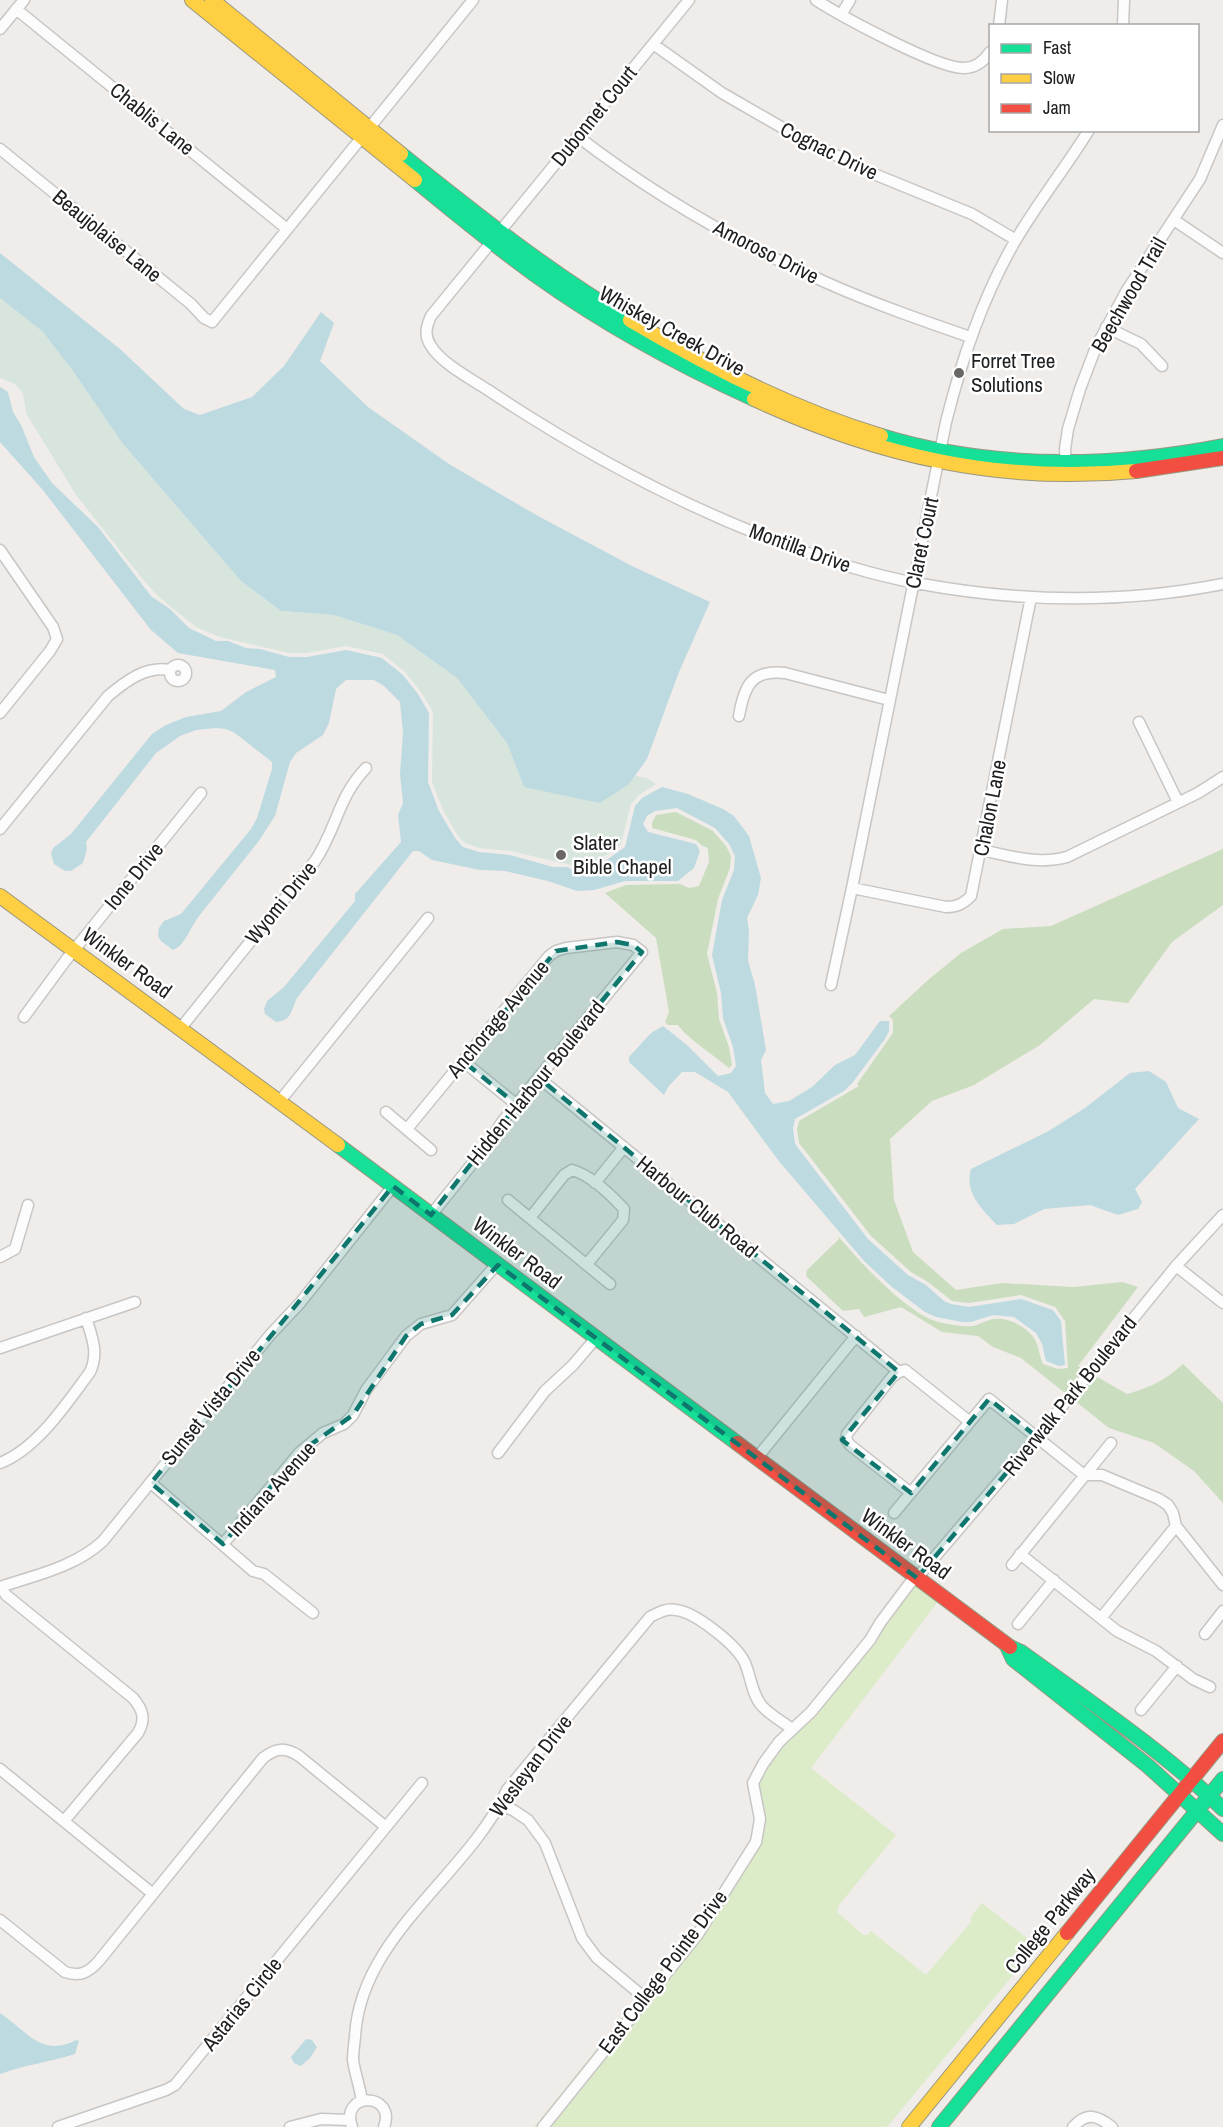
<svg xmlns="http://www.w3.org/2000/svg" width="1223" height="2127" font-family="'Archivo Narrow',sans-serif">
<rect width="100%" height="100%" fill="#efece9"/>
<!-- grass -->
<path fill="#dcebc8" d="M 909,1577 L 939,1600 L 811,1768 L 896,1835 L 839,1905 L 837,1912 L 863,1935 L 868,1935 L 871,1931 L 926,1975 L 971,1922 L 971,1917 L 982,1903 L 1037,1946 L 887,2127 L 534,2127 L 719,1897 L 750,1845 L 755,1813 L 754,1778 L 813,1707 Z"/>
<!-- forest -->
<path fill="#caddbf" d="M 676,812 L 713,831 L 726,846 L 731,856 L 730,868 L 718,899 L 707,954 L 717,993 L 719,1019 L 729,1047 L 732,1065 L 729,1068 C 715,1056 688,1039 678,1025 L 668,1025 L 665,1022 L 669,1012 L 656,938 L 605,893 L 626,885 L 680,884 L 689,888 L 699,886 L 709,862 L 708,848 L 701,845 L 696,840 L 652,828 L 652,823 L 656,815 Z
M 1223,849 L 1223,905 L 1172,942 L 1128,1003 L 1094,999 L 1040,1045 L 974,1085 L 932,1101 L 890,1139 L 894,1200 L 913,1252 L 956,1290 L 1002,1283 L 1074,1287 L 1122,1282 L 1138,1287 L 1078,1366 L 1127,1394 C 1151,1387 1164,1381 1183,1364 L 1223,1403 L 1223,1503 L 1194,1471 L 1154,1443 L 1109,1428 L 1021,1358 L 993,1347 L 978,1336 L 942,1332 L 901,1307 L 864,1317 L 859,1309 L 843,1311 L 806,1276 L 807,1270 L 839,1239 L 838,1236 C 859,1261 905,1311 935,1321 C 946,1324 961,1327 972,1326 C 979,1325 986,1320 994,1319 C 1008,1317 1026,1326 1034,1338 C 1039,1346 1039,1355 1043,1364 L 1058,1369 L 1068,1368 L 1065,1321 L 1055,1307 L 1021,1295 L 969,1303 L 952,1301 L 947,1297 L 928,1282 L 911,1272 L 871,1236 L 799,1143 L 797,1129 L 799,1121 L 859,1086 L 857,1084 L 893,1033 L 893,1020 L 889,1016 L 928,980 L 961,953 L 1003,929 L 1051,926 Z"/>
<!-- wetland -->
<path fill="#d7e5dc" d="M 0,298 L 42,331 L 73,371 L 123,444 L 241,581 L 281,611 L 334,615 L 397,635 L 457,678 L 507,743 L 524,787 L 629,784 L 635,776 L 647,778 L 656,784 L 639,795 L 631,804 L 621,844 L 598,861 L 587,865 L 575,866 L 511,851 L 479,848 L 465,843 L 458,836 L 443,810 L 432,782 L 433,712 L 421,692 L 405,672 L 383,654 L 346,646 L 306,653 L 289,653 L 220,637 L 196,627 L 159,597 L 145,582 L 76,495 L 26,413 L 23,393 L 15,384 L 0,378 Z"/>
<!-- water -->
<path fill="#bddae1" d="M 0,253 L 120,349 L 184,409 L 200,415 L 252,397 L 284,366 L 321,312 L 334,323 L 320,361 L 368,407 L 449,464 L 538,516 L 632,566 L 710,602 L 679,672 L 647,759 L 629,784 L 600,803 L 524,787 L 507,743 L 457,678 L 397,635 L 334,615 L 281,611 L 241,581 L 123,444 L 73,371 L 42,331 L 0,298 Z
M 0,387 L 8,392 L 13,412 L 21,425 L 34,457 L 52,483 L 98,527 L 151,596 L 170,609 L 189,628 L 216,641 L 228,641 L 246,648 L 260,649 L 289,657 L 307,657 L 346,650 L 382,658 L 403,675 L 418,694 L 429,713 L 428,782 L 439,811 L 455,838 L 463,847 L 479,852 L 510,855 L 553,867 L 567,867 L 575,871 L 588,869 L 601,864 L 625,847 L 635,806 L 642,798 L 662,787 L 688,794 L 723,809 L 734,816 L 749,836 L 761,878 L 758,895 L 747,918 L 749,931 L 748,960 L 755,985 L 766,1050 L 761,1060 L 765,1093 L 773,1104 L 789,1101 L 812,1087 L 835,1065 L 855,1055 L 880,1021 L 889,1021 L 889,1031 L 885,1039 L 853,1082 L 844,1091 L 795,1119 L 793,1128 L 795,1144 L 868,1239 L 908,1275 L 926,1285 L 944,1301 L 951,1304 L 969,1307 L 1021,1299 L 1053,1310 L 1061,1321 L 1065,1365 L 1059,1366 L 1046,1361 L 1042,1344 L 1036,1333 L 1014,1317 L 993,1315 L 971,1322 L 962,1322 L 936,1317 L 925,1312 L 892,1287 L 864,1261 L 778,1160 L 728,1092 L 695,1072 L 682,1072 L 668,1087 L 664,1095 L 629,1062 L 629,1057 L 651,1033 L 663,1026 L 687,1045 L 718,1076 L 731,1073 L 736,1066 L 733,1047 L 723,1018 L 721,993 L 712,955 L 722,900 L 734,870 L 735,856 L 729,844 L 715,828 L 677,808 L 655,811 L 647,816 L 643,824 L 648,832 L 696,844 L 700,851 L 694,868 L 678,881 L 625,881 L 594,890 L 577,891 L 548,881 L 505,871 L 480,870 L 432,860 L 419,851 L 413,851 L 297,998 C 291,1010 292,1021 276,1022 L 265,1014 L 264,1009 L 267,1001 L 284,987 L 355,901 L 355,894 L 401,842 L 398,815 L 403,803 L 400,774 L 403,732 L 400,702 L 384,686 L 374,680 L 346,680 L 336,689 L 329,723 L 323,735 L 296,753 L 290,762 L 275,816 L 258,842 L 199,916 C 191,926 185,946 173,950 L 161,941 L 158,936 L 159,928 L 164,921 L 181,914 L 251,829 L 257,818 L 272,769 L 272,762 L 235,733 L 226,729 L 216,728 L 196,730 L 180,736 L 156,753 L 86,842 L 87,849 L 83,863 L 71,871 L 65,871 L 54,864 L 51,854 L 53,848 L 71,834 L 152,734 L 166,725 L 186,717 L 221,711 L 246,692 L 276,677 L 275,670 L 178,653 L 151,630 L 42,489 L 0,442 Z
M 1149,1071 L 1166,1082 L 1178,1108 L 1199,1119 L 1135,1189 L 1142,1202 L 1138,1209 L 1118,1215 L 1090,1205 L 1044,1209 L 1014,1224 L 997,1225 C 982,1209 964,1193 971,1169 L 1047,1132 L 1085,1108 L 1130,1073 Z
M 0,2013 C 27,2031 41,2058 76,2040 L 79,2041 L 75,2054 C 50,2062 24,2065 0,2074 Z
M 306,2039 L 312,2040 L 317,2047 L 310,2058 L 301,2066 L 294,2063 L 291,2057 Z"/>
<g fill="none" stroke-linecap="round" stroke-linejoin="round">
<defs>
<path id="street" d="M 689,0 L 431,316 C 426,327 424,336 431,346 C 441,363 471,379 488,390 C 578,450 672,501 773,540 C 819,558 867,574 916,583 C 1017,602 1122,604 1223,584
M 816,0 C 841,16 938,69 964,68 C 976,68 984,61 990,52
M 16,9 L 287,229
M 841,15 L 850,0
M 999,26 L 1002,0
M 1123,26 L 1124,0
M 0,29 L 24,0
M 653,44 L 722,93 L 795,135 L 874,174 L 972,214 L 1016,240
M 577,136 C 654,195 737,243 825,282 C 872,303 921,320 970,337
M 0,149 L 191,304 L 204,318 L 212,322 L 473,0
M 1174,220 L 1223,253
M 1106,327 L 1141,344 L 1162,366
M 1066,469 L 1065,449 L 1068,429 L 1080,389 L 1096,347 L 1127,290 L 1200,179 L 1223,125
M 0,550 L 53,627 L 57,639 L 50,651 L 0,713
M170 673a8 8 0 1 1 16 0a8 8 0 1 1-16 0Z
M 739,716 C 744,687 751,669 785,673 L 889,700
M 1139,722 L 1178,802
M 0,829 L 108,696 C 126,681 145,666 170,670
M 982,850 C 1010,856 1038,865 1067,857 L 1198,793 L 1223,777
M 852,888 L 946,907 C 957,907 963,904 971,896 L 1031,597
M 831,985 L 852,888 L 946,422 C 962,358 983,295 1017,238 C 1039,201 1066,167 1089,130
M 24,1017 L 66,960 L 201,793
M 180,1029 L 315,861 C 337,828 338,797 366,768
M 463,1061 L 517,1105
M 539,1078 L 899,1372
M 279,1102 L 428,918
M 386,1112 L 431,1150
M 407,1129 L 549,956 L 556,951 L 566,948 L 617,942 L 633,945 L 642,952 L 502,1122 L 484,1149 L 431,1215
M 595,1183 L 624,1147
M 508,1200 L 610,1284
M 530,1218 L 564,1175 L 572,1170 C 591,1175 611,1195 624,1209 L 623,1220 L 587,1264
M 0,1257 L 15,1249 L 28,1205
M 1176,1266 L 1223,1303
M 0,1348 L 135,1302
M 498,1453 L 545,1391 L 573,1365 L 596,1338
M 756,1459 L 856,1336
M 0,1463 C 37,1449 67,1403 90,1372 C 99,1353 92,1337 86,1318
M 151,1483 L 253,1571 L 264,1574 L 313,1613
M 911,1493 L 850,1445 L 846,1439 L 847,1434 L 892,1377 L 899,1372 L 905,1370 L 970,1422
M 894,1513 L 989,1399 L 1084,1475 L 1102,1475 L 1159,1499 L 1168,1505 L 1173,1513 L 1176,1526 L 1223,1585
M 223,1544 L 300,1452 L 323,1433 L 344,1424 L 353,1415 L 366,1390 L 406,1336 L 421,1324 L 452,1315 L 497,1264
M 1020,1554 L 1117,1631 L 1156,1651 L 1193,1679 L 1210,1687
M 1012,1565 L 1111,1443
M 0,1587 C 36,1575 75,1567 103,1541 L 270,1335 L 300,1303 L 393,1186
M 1,1587 L 6,1595 L 133,1698 C 143,1710 146,1719 138,1733 L 64,1821
M 1101,1618 L 1176,1526
M 1018,1624 L 1054,1580
M 1205,1634 L 1223,1611
M 1141,1710 L 1177,1666
M 0,1769 L 153,1894
M 500,1806 L 513,1810 L 528,1820 L 545,1843 L 582,1938 L 597,1958 L 646,1999
M 0,1920 L 65,1972 C 79,1977 88,1973 98,1962 L 263,1758 C 276,1748 285,1747 299,1756 L 386,1827
M 362,2101 C 360,2087 355,2074 353,2060 C 353,2053 354,2045 355,2037 C 360,1936 467,1876 507,1790 L 650,1617 C 658,1613 666,1608 676,1610 C 695,1612 737,1645 745,1663 C 751,1677 752,1695 762,1706 C 770,1715 783,1722 792,1729
M 58,2127 L 166,2090 L 175,2085 L 422,1783
M 290,2127 L 321,2119 L 350,2120
M 352,2127 C 339,2091 397,2092 384,2127
M 543,2127 L 698,1934 L 756,1842 L 760,1819 L 753,1783 L 763,1764 L 779,1742 L 811,1712 L 870,1640 L 880,1623 L 910,1583 L 917,1578 L 1037,1437 L 1176,1266 L 1223,1215
M 1073,2127 C 1087,2112 1097,2115 1112,2127"/>
<path id="fast" d="M 401,154 C 475,213 548,272 630,320
M 415,180 C 455,213 495,246 537,276 C 604,324 679,365 754,399
M 881,436 C 993,470 1109,468 1223,446
M 338,1145 L 737,1443
M 1007,1646 L 1013,1659 L 1148,1766 L 1223,1834
M 1010,1647 L 1021,1652 C 1090,1702 1162,1750 1223,1809
M 939,2127 L 1223,1779"/>
<path id="slow" d="M 192,0 L 415,180
M 212,0 L 401,154
M 630,320 C 709,367 793,409 881,436
M 754,399 C 878,456 999,484 1136,471
M 0,896 L 338,1145
M 909,2127 L 1067,1933"/>
<path id="jam" d="M 1136,471 L 1223,458
M 737,1443 L 1010,1647
M 1067,1933 L 1223,1741"/>
</defs>
<!-- street casing -->
<use href="#street" stroke="#c7c6c5" stroke-width="13"/>
<!-- fast casing -->
<use href="#fast" stroke="#989880" stroke-width="16"/>
<!-- slow casing -->
<use href="#slow" stroke="#989880" stroke-width="16"/>
<!-- jam casing -->
<use href="#jam" stroke="#989880" stroke-width="16"/>
<!-- street -->
<use href="#street" stroke="#fdfcfc" stroke-width="10"/>
<!-- fast -->
<use href="#fast" stroke="#16e098" stroke-width="14"/>
<!-- slow -->
<use href="#slow" stroke="#ffcf43" stroke-width="14"/>
<!-- jam -->
<use href="#jam" stroke="#f24e42" stroke-width="14"/>
</g>
<!-- marked area -->
<path fill="#0f766e" fill-opacity="0.2" stroke="#0f766e" stroke-width="4.5" stroke-dasharray="12 8" stroke-linejoin="round" d="M 617,942 L 633,945 L 642,952 L 539,1078 L 899,1372 L 842,1440 L 911,1493 L 989,1399 L 1037,1437 L 917,1578 L 498,1265 L 452,1315 L 421,1324 L 406,1336 L 353,1415 L 300,1452 L 223,1544 L 151,1483 L 393,1186 L 431,1215 L 517,1105 L 463,1061 L 556,951 Z"/>
<!-- markers -->
<g fill="#686766" stroke="#fff" stroke-width="2">
<circle cx="959" cy="373" r="6"/>
<circle cx="561" cy="855" r="6"/>
</g>
<g text-anchor="middle" stroke-width="5" stroke-linejoin="round" paint-order="stroke">
<!-- street labels -->
<g font-size="21" fill="#202020" stroke="#fff">
<text transform="translate(594 116) rotate(-51)" y="7">Dubonnet Court</text>
<text transform="translate(152 119) rotate(39)" y="7">Chablis Lane</text>
<text transform="translate(829 151) rotate(26)" y="7">Cognac Drive</text>
<text transform="translate(107 236) rotate(39)" y="7">Beaujolaise Lane</text>
<text transform="translate(766 252) rotate(27)" y="7">Amoroso Drive</text>
<text transform="translate(1129 295) rotate(-60)" y="7">Beechwood Trail</text>
<text transform="translate(672 331) rotate(29)" y="7">Whiskey Creek Drive</text>
<text transform="translate(922 543) rotate(-78)" y="7">Claret Court</text>
<text transform="translate(800 548) rotate(20)" y="7">Montilla Drive</text>
<text transform="translate(990 808) rotate(-79)" y="7">Chalon Lane</text>
<text transform="translate(134 876) rotate(-51)" y="7">Ione Drive</text>
<text transform="translate(281 903) rotate(-51)" y="7">Wyomi Drive</text>
<text transform="translate(127 963) rotate(36)" y="7">Winkler Road</text>
<text transform="translate(498 1019) rotate(-50)" y="7">Anchorage Avenue</text>
<text transform="translate(536 1083) rotate(-51)" y="7">Hidden Harbour Boulevard</text>
<text transform="translate(697 1207) rotate(39)" y="7">Harbour Club Road</text>
<text transform="translate(517 1253) rotate(37)" y="7">Winkler Road</text>
<text transform="translate(1070 1396) rotate(-51)" y="7">Riverwalk Park Boulevard</text>
<text transform="translate(211 1407) rotate(-51)" y="7">Sunset Vista Drive</text>
<text transform="translate(272 1489) rotate(-48)" y="7">Indiana Avenue</text>
<text transform="translate(906 1544) rotate(36)" y="7">Winkler Road</text>
<text transform="translate(531 1766) rotate(-53)" y="7">Wesleyan Drive</text>
<text transform="translate(1050 1921) rotate(-51)" y="7">College Parkway</text>
<text transform="translate(663 1972) rotate(-53)" y="7">East College Pointe Drive</text>
<text transform="translate(242 2004) rotate(-51)" y="7">Astarias Circle</text>
</g>
<!-- poi labels -->
<g font-size="21" fill="#202020" stroke="#fff" text-anchor="start">
<text x="971" y="368">Forret Tree<tspan x="971" dy="24">Solutions</tspan></text>
<text x="573" y="850">Slater<tspan x="573" dy="24">Bible Chapel</tspan></text>
</g>
</g>
<!-- legend -->
<rect x="989" y="24" width="210" height="108" fill="#ffffff" stroke="#a6a6a6" stroke-width="1.5"/>
<rect x="1001" y="44" width="30" height="9" fill="#16e098" stroke="#a6a6a6" stroke-width="1.5"/>
<text x="1043" y="54" font-size="18" fill="#202020">Fast</text>
<rect x="1001" y="74" width="30" height="9" fill="#ffcf43" stroke="#a6a6a6" stroke-width="1.5"/>
<text x="1043" y="84" font-size="18" fill="#202020">Slow</text>
<rect x="1001" y="104" width="30" height="9" fill="#f24e42" stroke="#a6a6a6" stroke-width="1.5"/>
<text x="1043" y="114" font-size="18" fill="#202020">Jam</text>
</svg>
